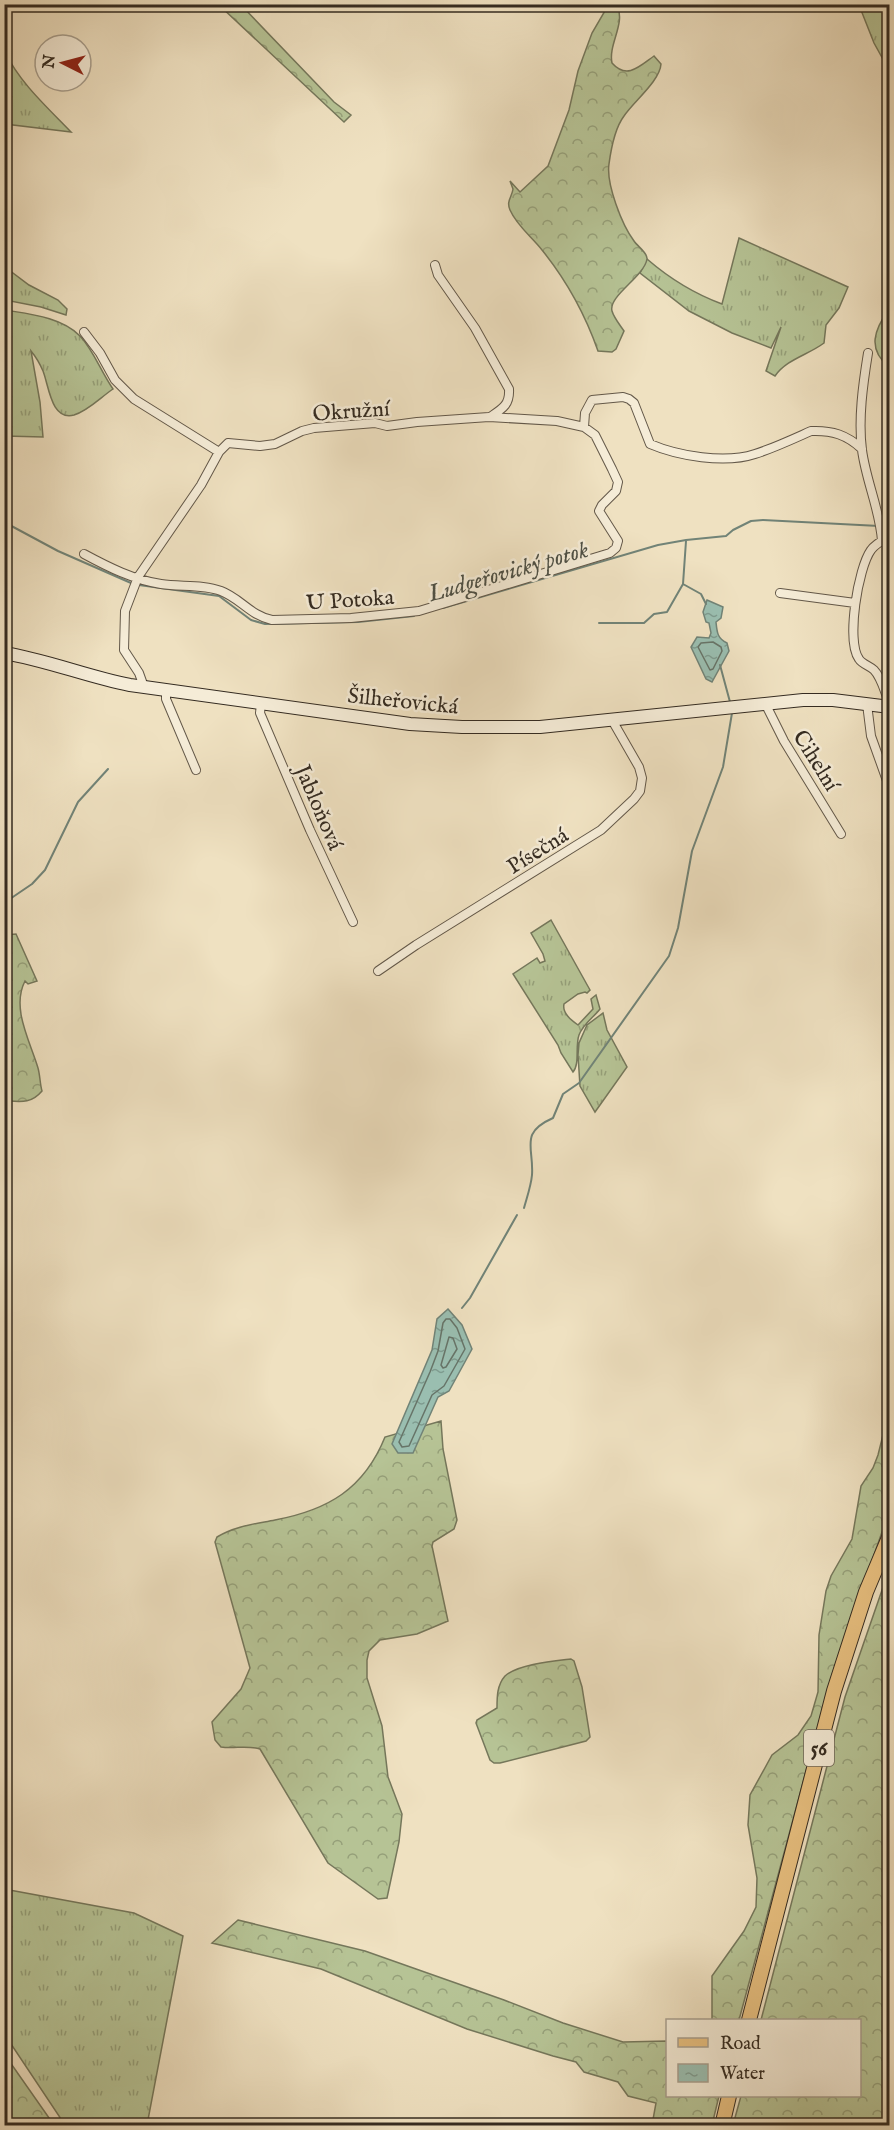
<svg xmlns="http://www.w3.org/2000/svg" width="894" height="2130" font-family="'IM FELL English',serif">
<defs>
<pattern id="grass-tufts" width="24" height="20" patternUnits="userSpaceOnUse" patternTransform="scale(1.5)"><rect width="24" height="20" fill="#b6c395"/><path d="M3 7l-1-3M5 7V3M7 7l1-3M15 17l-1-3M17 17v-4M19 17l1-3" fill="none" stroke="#959f79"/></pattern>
<pattern id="forest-crowns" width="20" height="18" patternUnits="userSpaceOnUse" patternTransform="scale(1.5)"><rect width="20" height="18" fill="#b6c395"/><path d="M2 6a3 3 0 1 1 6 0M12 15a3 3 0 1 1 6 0" fill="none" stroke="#959f79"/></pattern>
<pattern id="water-ripples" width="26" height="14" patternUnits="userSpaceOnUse" patternTransform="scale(1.5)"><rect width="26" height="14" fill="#9abeb0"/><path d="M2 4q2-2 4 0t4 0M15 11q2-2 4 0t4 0" fill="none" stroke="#7e9b8f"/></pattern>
</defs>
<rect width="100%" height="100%" fill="#efe1c1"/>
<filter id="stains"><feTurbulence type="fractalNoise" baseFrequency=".00333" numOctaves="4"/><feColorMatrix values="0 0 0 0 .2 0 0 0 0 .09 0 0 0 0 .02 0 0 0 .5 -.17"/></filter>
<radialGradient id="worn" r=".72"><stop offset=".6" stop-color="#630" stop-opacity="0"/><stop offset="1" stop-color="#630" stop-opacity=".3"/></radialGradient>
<!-- grass -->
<path fill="url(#grass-tufts)" stroke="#75775b" stroke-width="1.5" d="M 859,5 L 881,5 L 884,12 L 889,15 L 889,70 L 874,43 Z
M 5,52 C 20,83 47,107 71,132 L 5,124 Z
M 739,238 L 848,287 L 839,308 L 826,325 L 824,343 C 808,355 787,359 775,376 L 766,371 L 781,327 L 771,348 L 732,333 L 689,311 L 640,273 L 647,259 C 669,278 695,294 722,304 Z
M 5,267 L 29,285 L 58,300 L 67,309 L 66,315 L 41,307 L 5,300 Z
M 889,309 L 889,367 C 867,349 874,330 889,309 Z
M 5,310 C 29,314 62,317 80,336 C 94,351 101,372 113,389 C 101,397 88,411 74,415 C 51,421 49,386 43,371 C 40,364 36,357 31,351 L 40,402 L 43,437 L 5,436 Z
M 551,920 L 590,990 L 587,993 L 585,992 L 578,994 L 564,1004 C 562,1013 571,1020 578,1025 L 593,1009 L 591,999 L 596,995 L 600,1009 C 593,1018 583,1024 579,1035 C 575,1046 580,1064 573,1072 L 561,1053 L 558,1045 L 513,974 L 537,958 L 540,963 L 545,961 L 543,954 L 531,933 Z
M 603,1013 L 607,1030 L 627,1067 L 595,1112 L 580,1086 L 578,1055 L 579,1043 L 587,1025 Z
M 4,1889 L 134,1913 L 183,1936 L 147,2125 L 65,2125 L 5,2035 Z"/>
<!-- forest -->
<path fill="url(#forest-crowns)" stroke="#75775b" stroke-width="1.5" d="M 219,5 L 241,5 L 334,102 L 351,115 L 344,122 Z
M 611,5 L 617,5 C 626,24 608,44 612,63 C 627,80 640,66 654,56 L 661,64 C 660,81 633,102 624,116 C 615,128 611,149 609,164 C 606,184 622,225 634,241 C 637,246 648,253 647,259 C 644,277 608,296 612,311 C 614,318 620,325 624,331 L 616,349 L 612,352 L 598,351 C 585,314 567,281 542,250 C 532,237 517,226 510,210 C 506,201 512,197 513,189 L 510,181 L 520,192 L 548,166 L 569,110 L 578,71 L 592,33 L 606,9 Z
M 16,934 L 37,981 L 28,984 L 25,981 C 11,1008 30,1041 38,1068 C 40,1075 40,1084 42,1091 C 32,1103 22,1102 9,1101 L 5,1095 L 5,935 Z
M 889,1411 L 889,1512 L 832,1675 L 739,2020 L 712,2020 L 712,1976 L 744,1931 L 756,1907 L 757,1878 L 748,1825 L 750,1795 L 772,1755 L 798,1735 L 811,1716 L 818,1692 L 819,1635 L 826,1591 L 831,1576 L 852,1539 L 861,1486 L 873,1468 L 878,1455 Z
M 441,1421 L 443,1449 L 457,1520 L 454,1529 L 433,1542 L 432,1546 L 448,1621 L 417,1634 L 380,1640 L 369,1651 L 367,1660 L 367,1678 L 382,1726 L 388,1777 L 402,1814 L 399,1842 L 387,1898 L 378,1899 L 328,1863 L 260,1749 C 247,1745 234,1749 221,1747 L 215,1740 L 212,1722 L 241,1689 L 250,1668 L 215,1542 L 217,1537 C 235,1526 255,1524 275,1520 C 328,1510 364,1489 385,1437 Z
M 889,1570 L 889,2125 L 733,2125 L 741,2096 L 860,2096 L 860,2020 L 761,2020 L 845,1697 Z
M 571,1659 L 574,1661 L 582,1687 L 590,1737 L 586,1741 L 500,1763 L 494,1763 L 490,1760 L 476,1723 L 477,1720 L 497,1708 C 497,1697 497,1685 505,1676 C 518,1664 554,1661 571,1659 Z
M 238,1920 L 365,1951 L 504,2000 L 563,2023 L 623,2042 L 667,2041 L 668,2096 L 719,2096 L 712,2125 L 652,2125 L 656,2103 L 628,2096 L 618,2082 L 584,2072 L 576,2062 L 553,2056 L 467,2029 L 321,1969 L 212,1943 Z
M 4,2055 L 5,2055 L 54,2125 L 5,2125 Z"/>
<!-- water -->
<path fill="url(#water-ripples)" stroke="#718377" stroke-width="1.5" d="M 707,600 L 723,607 L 721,618 L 716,622 C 717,632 717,638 727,643 L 729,651 L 712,682 L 706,679 L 691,647 L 697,637 L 709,638 L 711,633 L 709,623 L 706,622 L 703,612 Z
M 448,1309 L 462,1325 L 472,1349 L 449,1391 L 438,1397 L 413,1453 L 398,1453 L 392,1444 L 432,1350 L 437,1319 Z"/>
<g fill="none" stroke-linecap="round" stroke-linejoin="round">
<!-- shore -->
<path stroke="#677468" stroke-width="1.5" d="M 713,642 L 721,647 L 722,651 L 713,669 L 710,670 L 698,647 L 701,643 Z
M 446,1319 L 450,1319 L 457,1328 L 465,1349 L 444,1386 L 432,1395 L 409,1446 L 402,1447 L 399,1442 L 430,1372 L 438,1351 L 443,1323 Z
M 449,1337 L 453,1338 L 457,1349 L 446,1367 L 443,1368 L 441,1365 Z"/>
<!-- stream -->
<path stroke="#718377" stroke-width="2" d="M 4,522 L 58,551 L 131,583
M 686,541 L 683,584 L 701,594 L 706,604
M 139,585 L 219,596 L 251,620 L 265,624 L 358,622 L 414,616
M 443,608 L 658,545 L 686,540 L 726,536 L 733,530 L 751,521 L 763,520 L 879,526 L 890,522
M 599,623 L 644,623 L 654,614 L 667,612 L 683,584
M 720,665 L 730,702
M 4,903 L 32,884 L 45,870 L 78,802 L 108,769
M 524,1208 C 527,1197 531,1186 532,1175 C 534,1147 519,1133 553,1118 L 563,1094 L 579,1083 L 669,956 L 678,928 L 692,851 L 723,767 L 732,713
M 462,1308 L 470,1298 L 517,1215"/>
<defs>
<path id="street" d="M 435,265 L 438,275 L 475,328 L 509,389 C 510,405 502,409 490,417
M 84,332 L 100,353 L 115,380 L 134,399 L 219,452
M 868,353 C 863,384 858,419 862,450 C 866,481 880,510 882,541
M 584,427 L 585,413 L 592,400 L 623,397 L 629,399 L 634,403 L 650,444 C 678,456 725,464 755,454 C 774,448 793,439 811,431 C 832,430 847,435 862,449
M 890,536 C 883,540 875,544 871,550 C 858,568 846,641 859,659 C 862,664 870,666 874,670 C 882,678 885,694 890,704
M 84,554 C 108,567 134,580 161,584 C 180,587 203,584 221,591 C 240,598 251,616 272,620 L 351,618 L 419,611 L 610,553 L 616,548 L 618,541 L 599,511 L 602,505 L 616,491 L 618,482 L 612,469 L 595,435 L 584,427 L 557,421 L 489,417 L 417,422 L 387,426 L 375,423 L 314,428 L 302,431 L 275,444 L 260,446 L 228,443 L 219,452 L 201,485 L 138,577 L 125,611 L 124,650 L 139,673 L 144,687
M 780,593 L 855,603
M 166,690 L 166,699 L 196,770
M 765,703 L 784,741 L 841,834
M 261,704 L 260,713 L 310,830 L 353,922
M 867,704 L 871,736 L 890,789
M 378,971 L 416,945 L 601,830 L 634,799 L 640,791 L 642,778 L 639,767 L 612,720"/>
<path id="secondary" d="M 4,653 C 47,660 88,677 130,685 L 410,724 L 462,727 L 540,727 L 803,700 L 833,700 L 890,707"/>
<path id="primary" d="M 749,2020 L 834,1691 L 866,1592 L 890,1535
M 722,2126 L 729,2096"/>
</defs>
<!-- street casing -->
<use href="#street" stroke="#635849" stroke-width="10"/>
<!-- secondary casing -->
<use href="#secondary" stroke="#342b21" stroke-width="14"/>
<!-- primary casing -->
<use href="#primary" stroke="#342b21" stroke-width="16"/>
<!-- street -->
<use href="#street" stroke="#f5ecd7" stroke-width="8"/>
<!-- secondary -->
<use href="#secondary" stroke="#f5ecd7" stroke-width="12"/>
<!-- primary -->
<use href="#primary" stroke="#e8c080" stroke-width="14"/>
</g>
<g text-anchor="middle" stroke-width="5" stroke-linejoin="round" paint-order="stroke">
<!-- shield labels -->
<rect fill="#f5ecd7" stroke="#6e6558" stroke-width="1.5" x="804" y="1730" width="30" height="36" rx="4.5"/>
<g font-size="21" font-weight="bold" fill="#342b21">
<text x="819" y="1755">56</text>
</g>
<!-- street labels -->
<g font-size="22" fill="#342b21" stroke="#f5ecd7">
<text transform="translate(351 410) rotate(-4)" y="8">Okružní</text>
<text transform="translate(350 599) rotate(-4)" y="8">U Potoka</text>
<text transform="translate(403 700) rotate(6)" y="8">Šilheřovická</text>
<text transform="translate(817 760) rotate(58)" y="8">Cihelní</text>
<text transform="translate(320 807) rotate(67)" y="8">Jabloňová</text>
<text transform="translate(537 850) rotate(-32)" y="8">Písečná</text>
</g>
<!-- water labels -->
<g font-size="24" font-style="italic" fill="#4e5045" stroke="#f5ecd7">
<text transform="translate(508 571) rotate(-16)" y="8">Ludgeřovický potok</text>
</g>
</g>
<!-- margin -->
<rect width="894" height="2130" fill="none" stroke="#efe1c1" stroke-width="24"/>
<rect x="6" y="6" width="882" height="2118" fill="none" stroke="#342b21" stroke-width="3"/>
<rect x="12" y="12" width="870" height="2106" fill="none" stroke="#342b21" stroke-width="1.5"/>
<!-- legend -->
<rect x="666" y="2019" width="195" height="78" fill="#f5ecd7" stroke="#a89f8e" stroke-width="1.5"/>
<rect x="678" y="2038" width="30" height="9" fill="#e8c080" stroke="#a89f8e" stroke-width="1.5"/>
<text x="720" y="2049" font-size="18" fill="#342b21">Road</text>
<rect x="678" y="2064" width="30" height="18" fill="url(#water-ripples)" stroke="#a89f8e" stroke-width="1.5"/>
<text x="720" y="2079" font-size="18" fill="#342b21">Water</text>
<!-- north arrow -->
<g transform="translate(63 63) rotate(276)"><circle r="28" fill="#f5ecd7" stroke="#a89f8e" stroke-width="1.5"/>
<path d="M0-4.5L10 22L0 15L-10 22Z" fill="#8f2418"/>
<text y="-9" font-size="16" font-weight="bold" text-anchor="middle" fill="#342b21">N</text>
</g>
<rect width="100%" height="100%" filter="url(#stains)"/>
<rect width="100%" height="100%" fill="url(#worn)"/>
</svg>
